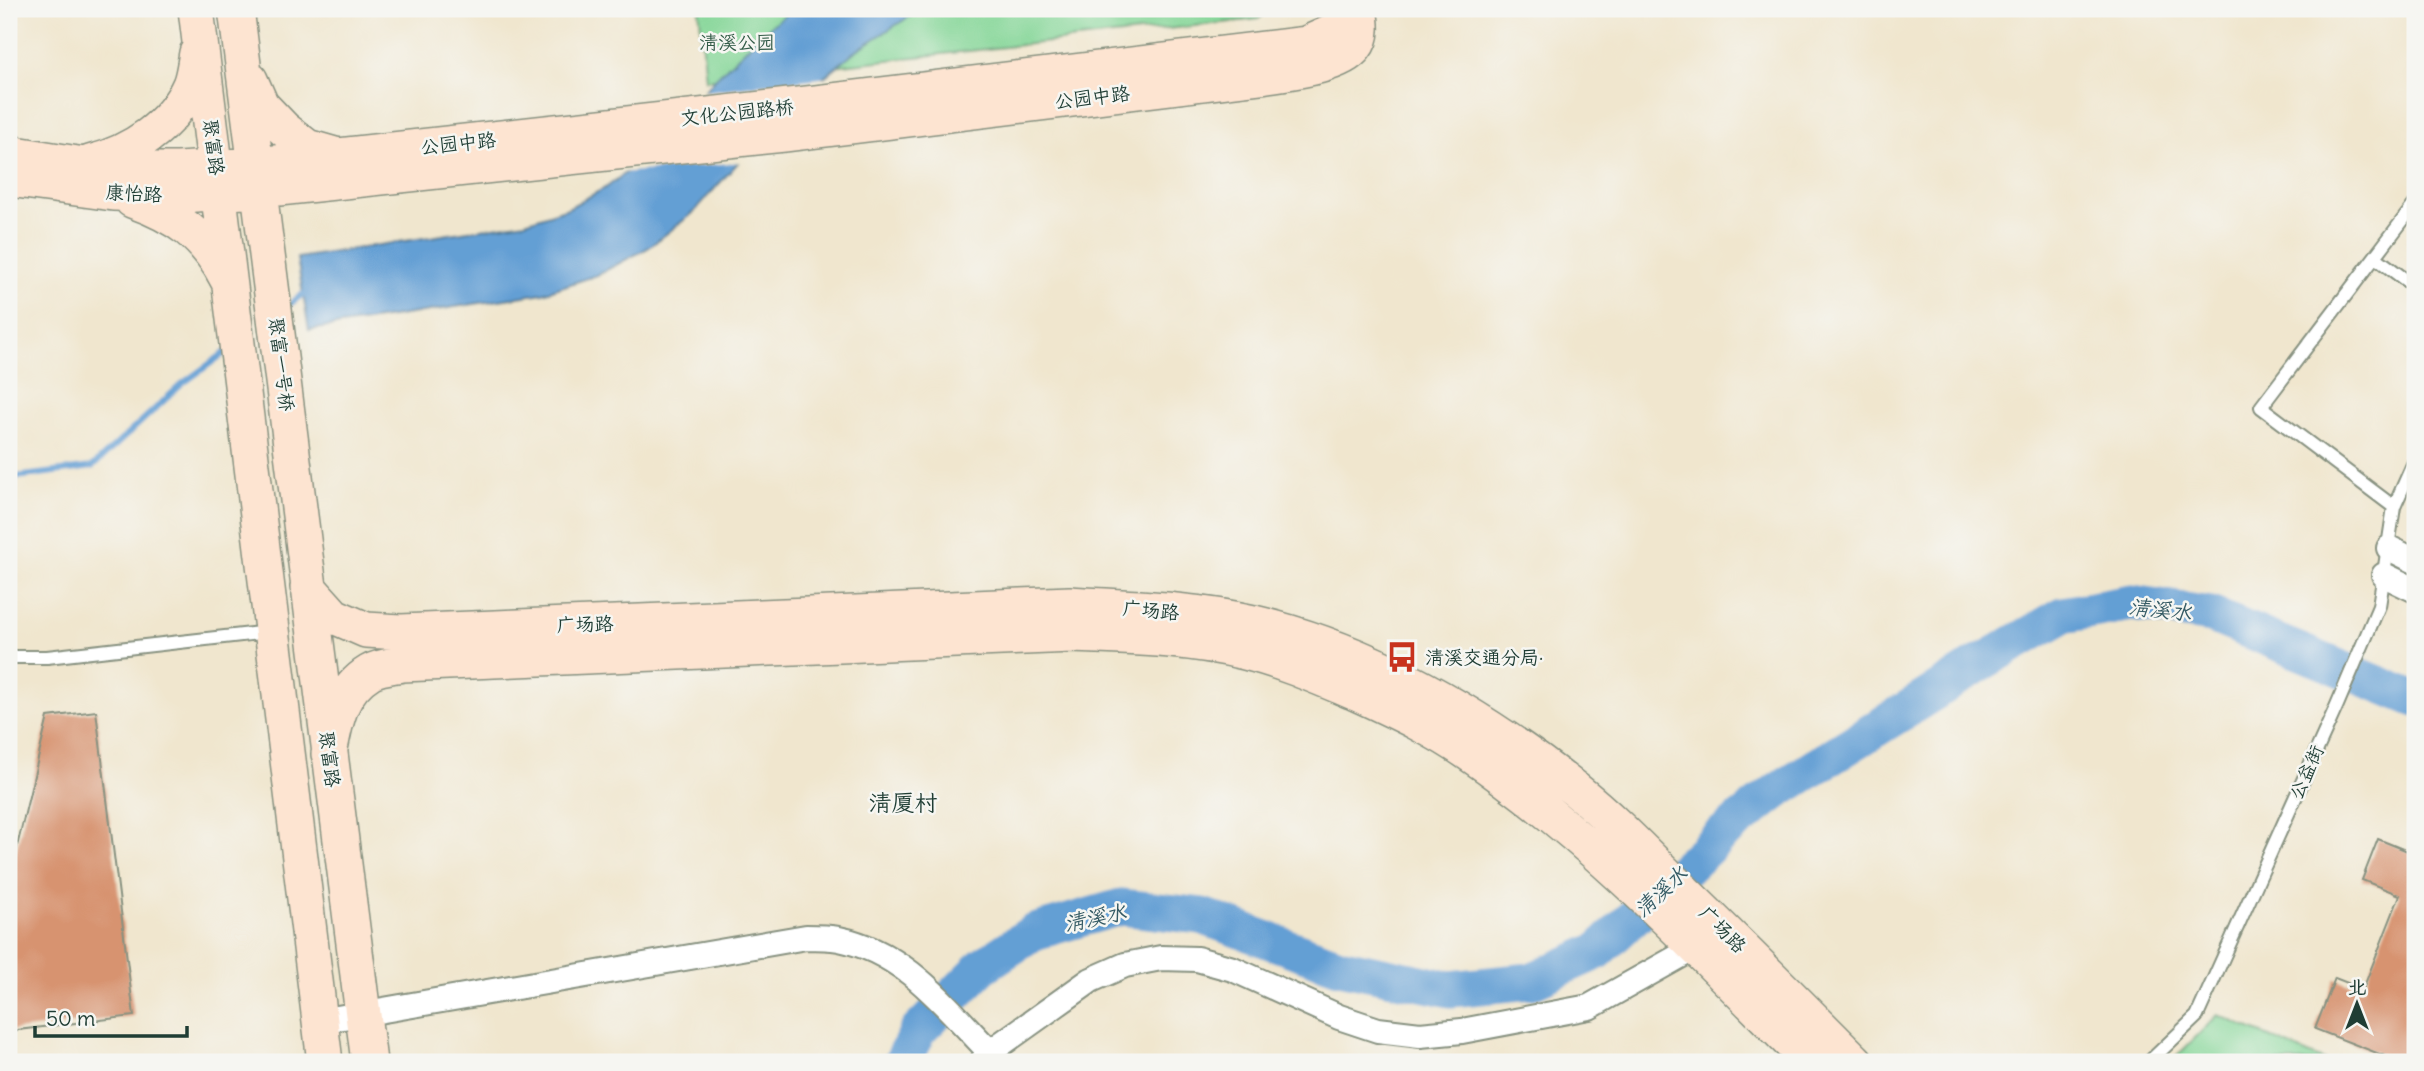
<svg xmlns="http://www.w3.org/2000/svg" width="2424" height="1071" font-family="Delius,'LXGW WenKai TC',sans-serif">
<rect width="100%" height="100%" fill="#f6f6f2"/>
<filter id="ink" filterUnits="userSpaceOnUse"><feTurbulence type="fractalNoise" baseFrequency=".0143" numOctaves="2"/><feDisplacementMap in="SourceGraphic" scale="14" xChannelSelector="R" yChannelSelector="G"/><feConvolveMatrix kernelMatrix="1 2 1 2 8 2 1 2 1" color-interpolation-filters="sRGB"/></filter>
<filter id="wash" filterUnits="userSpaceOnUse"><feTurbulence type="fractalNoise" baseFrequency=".00686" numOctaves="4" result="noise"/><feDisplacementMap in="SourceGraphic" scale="28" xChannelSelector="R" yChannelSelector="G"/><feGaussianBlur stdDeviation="1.57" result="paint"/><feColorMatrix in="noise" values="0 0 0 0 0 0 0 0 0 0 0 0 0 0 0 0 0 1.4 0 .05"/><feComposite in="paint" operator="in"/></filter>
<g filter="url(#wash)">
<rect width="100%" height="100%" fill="#f0e6ce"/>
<!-- green -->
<path fill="#84d697" stroke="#528a66" stroke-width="2" d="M 699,9 L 1272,9 L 1258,19 L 706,80 Z
M 2218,1015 L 2327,1062 L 2171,1062 Z"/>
<!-- water -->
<path fill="#649fd4" stroke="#426e84" stroke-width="2" d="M 792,9 L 921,9 L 854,52 L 810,89 L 768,129 L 693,213 L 648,248 L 597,275 L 543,293 L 309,330 L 297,258 L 525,222 L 568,208 L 607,187 L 642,160 L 715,79 L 760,35 Z"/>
<!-- pier -->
<path fill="#f0e6ce" d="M 829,77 L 771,132 L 743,162 L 620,173 L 640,157 L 699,92 Z"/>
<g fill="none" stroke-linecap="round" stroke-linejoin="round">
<!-- stream -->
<path stroke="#649fd4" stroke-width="6" d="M 285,308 L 303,294 L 311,292
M 9,478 L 92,467 L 182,384 L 226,352"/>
<!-- river -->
<path stroke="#649fd4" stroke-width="37" d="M 902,1062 L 918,1031 L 983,966 L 1034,932 L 1121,907 L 1202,916 L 1339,966 L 1450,989 L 1531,981 L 1598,951 L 1722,834 L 1777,791 L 1979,664 L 2063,615 L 2132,603 L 2211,615 L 2415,699"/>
</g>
<g id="blocks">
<!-- building -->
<path fill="#d79370" d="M 96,711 L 134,1016 L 9,1031 L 9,880 L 48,717 Z
M 2378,839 L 2415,854 L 2415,1062 L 2400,1062 L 2315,1029 L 2335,978 L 2363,989 L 2400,895 L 2362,880 Z"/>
</g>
</g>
<g filter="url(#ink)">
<use href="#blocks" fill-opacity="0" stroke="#889281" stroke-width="2"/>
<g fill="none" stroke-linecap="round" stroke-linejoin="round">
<defs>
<path id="lane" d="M 2375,257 L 2415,287
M 2394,507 L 2261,407 L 2415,204
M 9,657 L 47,657 L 269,632
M 2149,1062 L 2197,1016 L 2337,705 L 2379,606 L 2394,507 L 2415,460"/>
<path id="street" d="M 2389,548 L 2415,561
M 2384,575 L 2415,590
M 320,1021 L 806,937 C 817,937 828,937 839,939 C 905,952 945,1006 990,1052
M 982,1062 L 990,1052 L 1091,980 L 1125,965 L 1161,958 L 1197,959 L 1233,969 L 1339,1017 L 1378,1030 L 1420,1035 L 1462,1031 L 1589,1007 L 1696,947"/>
<path id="secondary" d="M 196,9 L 325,1062
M 236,9 L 369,1062
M 250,80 L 261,105 L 284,129 L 307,147 L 335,155
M 9,153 L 115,170 L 178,170 L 257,165 L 816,103 L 1306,44 L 1331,33 L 1357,9
M 90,163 C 132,152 172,126 190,85 C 194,75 195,63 197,53
M 9,179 L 113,193 L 180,195 L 260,190 L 784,134 L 1261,76 C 1285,72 1340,67 1355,47 C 1364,36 1361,21 1359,9
M 132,200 C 177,216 206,236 228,280
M 308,587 L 334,616 L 366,630 L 401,632 L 1070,604 C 1131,608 1194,609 1254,623 C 1372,651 1481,715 1576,790 C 1610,817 1641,849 1672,880 C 1735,940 1795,1001 1856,1062
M 329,754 C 335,722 340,690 370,672 C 379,667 392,666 402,664 L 1072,635 C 1129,637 1188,638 1245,652 C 1282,661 1318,677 1354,692 C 1393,710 1435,729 1470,754 C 1597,841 1702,954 1810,1062"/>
</defs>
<!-- lane casing -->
<use href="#lane" stroke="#889281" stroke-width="16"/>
<!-- street casing -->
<use href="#street" stroke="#889281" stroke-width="28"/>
<!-- secondary casing -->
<use href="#secondary" stroke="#889281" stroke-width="38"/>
<!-- lane -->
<use href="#lane" stroke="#fff" stroke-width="12"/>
<!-- street -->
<use href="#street" stroke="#fff" stroke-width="24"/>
<!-- secondary -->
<use href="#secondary" stroke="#fde4d1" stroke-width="35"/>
</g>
</g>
<!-- icons -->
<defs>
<symbol id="bus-bare" viewBox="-9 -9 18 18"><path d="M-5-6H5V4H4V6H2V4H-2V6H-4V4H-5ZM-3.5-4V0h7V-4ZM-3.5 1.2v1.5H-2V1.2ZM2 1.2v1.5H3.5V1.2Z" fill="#c8321e" stroke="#f6f6f2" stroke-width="2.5" paint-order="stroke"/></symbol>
</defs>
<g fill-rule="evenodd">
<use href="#bus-bare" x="1380" y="635" width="44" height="44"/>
</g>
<g text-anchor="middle" stroke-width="5" stroke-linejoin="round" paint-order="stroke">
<!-- park labels -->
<g font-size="19" fill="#335c48" stroke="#f6f6f2">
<text x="737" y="49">清溪公园</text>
</g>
<!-- street labels -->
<g font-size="19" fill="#1f3d34" stroke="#f6f6f2">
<text transform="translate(1092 97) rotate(-7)" y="7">公园中路</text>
<text transform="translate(737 112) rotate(-6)" y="7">文化公园路桥</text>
<text transform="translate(458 143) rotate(-6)" y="7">公园中路</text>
<text transform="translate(214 147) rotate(83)" y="7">聚富路</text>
<text transform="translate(134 193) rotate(3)" y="7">康怡路</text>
<text transform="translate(282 364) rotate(83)" y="7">聚富一号桥</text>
<text transform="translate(1151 610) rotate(5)" y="7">广场路</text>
<text transform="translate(585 624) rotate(-2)" y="7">广场路</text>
<text transform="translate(330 759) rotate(83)" y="7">聚富路</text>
<text transform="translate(2306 772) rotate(-66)" y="7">公益街</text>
<text transform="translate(1723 929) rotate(45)" y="7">广场路</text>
</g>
<!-- poi labels -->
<g font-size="19" fill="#1f3d34" stroke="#f6f6f2" text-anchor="start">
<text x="1425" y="664">清溪交通分局·</text>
</g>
<!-- water labels -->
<g font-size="21" font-style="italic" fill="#345a64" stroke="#f6f6f2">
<text transform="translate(2160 610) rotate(6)" y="7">清溪水</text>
<text transform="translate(1661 892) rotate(-43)" y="7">清溪水</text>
<text transform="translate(1095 918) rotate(-12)" y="7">清溪水</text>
</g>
<!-- quarter labels -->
<g font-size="23" fill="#1f3d34" stroke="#f6f6f2">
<text x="903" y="811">清厦村</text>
</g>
</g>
<!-- margin -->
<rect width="2424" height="1071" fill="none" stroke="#f6f6f2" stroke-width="35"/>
<!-- north arrow -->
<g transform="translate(2357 1004)" stroke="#f6f6f2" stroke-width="5" paint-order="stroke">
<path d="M0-5L12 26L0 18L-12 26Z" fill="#1f3d34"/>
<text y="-10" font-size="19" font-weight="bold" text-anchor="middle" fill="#1f3d34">北</text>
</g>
<!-- scale -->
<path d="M35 1026v10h152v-10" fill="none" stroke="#1f3d34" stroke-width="3.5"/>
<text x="46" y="1026" font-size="21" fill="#1f3d34" stroke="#f6f6f2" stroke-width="5" paint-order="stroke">50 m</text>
</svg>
